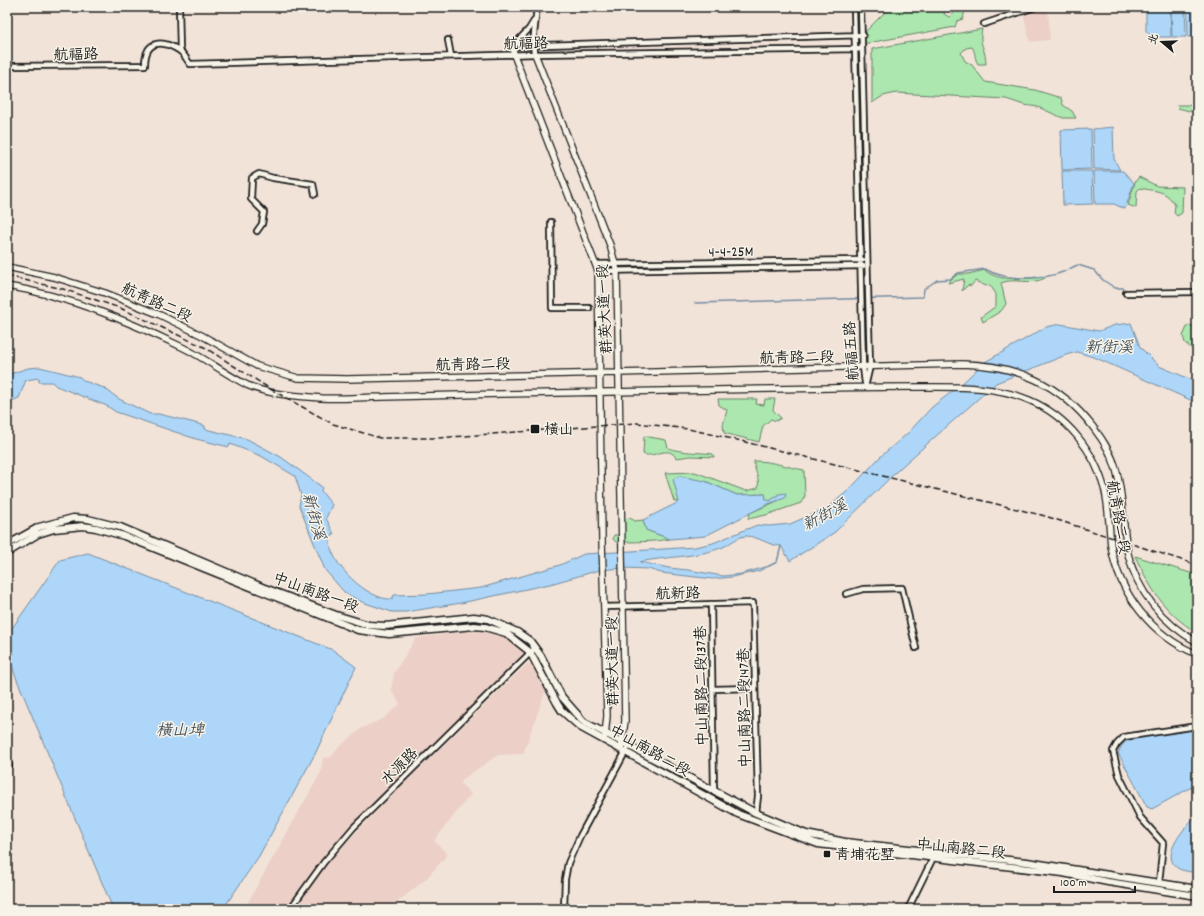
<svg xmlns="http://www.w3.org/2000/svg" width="1204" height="916" font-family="Dekko,'LXGW WenKai TC',sans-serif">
<rect width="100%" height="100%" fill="#f2e3d9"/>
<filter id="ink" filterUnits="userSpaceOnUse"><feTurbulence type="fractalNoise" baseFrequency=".025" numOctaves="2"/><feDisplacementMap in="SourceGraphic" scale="8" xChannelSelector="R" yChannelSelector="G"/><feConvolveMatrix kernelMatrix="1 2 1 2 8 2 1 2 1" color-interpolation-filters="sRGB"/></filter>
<g filter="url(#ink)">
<!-- built -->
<path fill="#ecd0c7" d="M 1041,7 L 1048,7 L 1050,40 L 1030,42 L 1023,13 Z
M 469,631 L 490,632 L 503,636 L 525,653 L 364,815 L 326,856 L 286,909 L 244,909 L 321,772 L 323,758 L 331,757 L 338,748 L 362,728 L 384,718 L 400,704 L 391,690 L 394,673 L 416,638 Z
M 527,664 L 531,664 L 536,668 L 546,690 L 523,754 L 498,755 L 463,779 L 461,784 L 471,794 L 434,841 L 448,854 L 426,879 L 389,909 L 294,909 L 321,871 L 344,845 L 396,791 Z"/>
<!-- green -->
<path fill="#abe7ae" stroke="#648265" d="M 890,7 L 923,7 L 932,9 L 943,7 L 945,9 L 944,14 L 949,17 L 954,12 L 957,7 L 963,7 L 965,10 L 963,19 L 957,21 L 955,27 L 857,45 L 854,43 Z
M 982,29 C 978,45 986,48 986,64 L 978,64 C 974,58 976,53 972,47 L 966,48 L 961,53 L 965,61 L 972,65 L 985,82 L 1035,90 L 1061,98 L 1063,105 L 1072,111 L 1076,118 L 1063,118 L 1038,107 L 1024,105 L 1006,99 L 896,93 L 883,96 L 872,103 L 872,49 Z
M 1177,105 L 1197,105 L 1197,110 L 1193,112 L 1178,108 Z
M 1139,177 L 1157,186 L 1183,187 L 1182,213 L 1177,216 L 1174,213 L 1175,205 C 1165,189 1157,192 1140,188 L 1137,191 L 1136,208 L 1128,205 L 1135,182 Z
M 985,270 C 996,282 1028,279 1042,276 L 1045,278 C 1031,286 1014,277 1001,283 L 1006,304 L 1001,311 L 983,322 L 981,317 L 996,306 L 996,294 L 990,285 L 986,286 L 975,281 L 971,286 L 968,285 L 962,291 L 964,279 L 948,283 L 949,281 L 958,274 L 968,274 Z
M 1188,325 L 1197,327 L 1197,353 L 1185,343 L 1183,336 Z
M 718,399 L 757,399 L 756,404 L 764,405 L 765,399 L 775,399 L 773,410 L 781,418 L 776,421 L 771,419 L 763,426 L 759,442 L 724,433 L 723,425 L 727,410 L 719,405 Z
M 644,436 L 666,440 L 668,448 C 683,453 698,452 713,454 L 714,457 L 691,456 L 676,458 C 669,444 654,459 643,454 Z
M 754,461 C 773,461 786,467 804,470 L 805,496 L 801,503 L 766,515 L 748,519 L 750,513 L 784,498 L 779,494 L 770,501 L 766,499 L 765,494 L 737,495 L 705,481 L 679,502 L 674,501 L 665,473 L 695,472 L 746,491 L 758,488 C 760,476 754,472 754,461 Z
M 630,518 L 635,521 L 643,520 L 646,530 L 670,539 C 653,542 634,542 616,542 L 613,539 L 614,535 L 621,535 L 624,519 Z
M 1135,556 L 1197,575 L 1197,633 C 1163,611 1152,591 1135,556 Z"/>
<!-- water -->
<path fill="#add6f8" stroke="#738ca0" d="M 1146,7 L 1170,7 L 1171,37 L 1153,37 L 1146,31 Z
M 1171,7 L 1185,7 L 1186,37 L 1172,37 Z
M 1187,7 L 1197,7 L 1197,37 L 1188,37 Z
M 1113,127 L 1114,159 L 1120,170 L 1094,169 L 1093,129 Z
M 1091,129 L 1092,169 L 1062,170 L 1061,130 Z
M 1062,171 L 1092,171 L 1093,204 L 1063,205 Z
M 1094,171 L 1123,171 L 1134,183 L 1125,209 L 1114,204 L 1095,204 Z
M 1131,323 L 1140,347 L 1159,366 L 1197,382 L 1197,403 L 1096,358 L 1077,352 L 1066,355 L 996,383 L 900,468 L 835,532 L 790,561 L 781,546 C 769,546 758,536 746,536 C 738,536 729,545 721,548 C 693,558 668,556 640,562 L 669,568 L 688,570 L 723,576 L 741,574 L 769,566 L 759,571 L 732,577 L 713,579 L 661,573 L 648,569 L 623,568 L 600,570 L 550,584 L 461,603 L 406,612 L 392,612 L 362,602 L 345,593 L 325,570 L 299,506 L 301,495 L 295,476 L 261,456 L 230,444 L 229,447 L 196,439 L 116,412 L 107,406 L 56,386 L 52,382 L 39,382 L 39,378 L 26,380 L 19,398 L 7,403 L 7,375 L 28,368 L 40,367 L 80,377 L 84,381 L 104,388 L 119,399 L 150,414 L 159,414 L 199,424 L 205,426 L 205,429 L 247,439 L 281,457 L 322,487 L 321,491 L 332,505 L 326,518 L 334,534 L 330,539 C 328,563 369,601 392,599 L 394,595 L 427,594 L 481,588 L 560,565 L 584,554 L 695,547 L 713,543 L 757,525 L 769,526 L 790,524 L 827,508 L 849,490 L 880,457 L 908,433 L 932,407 L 958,387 L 985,362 L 1046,327 L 1060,324 L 1099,331 L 1115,325 Z
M 679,476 L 705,481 L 737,495 L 765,494 L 766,499 L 770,501 L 779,494 L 786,493 L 785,498 L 768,504 L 705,536 L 670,539 L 646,530 L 643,520 L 679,502 L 673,479 Z
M 88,553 L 333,650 L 356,667 L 315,754 L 259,856 L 223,909 L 113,909 L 15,675 L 7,650 L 10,631 L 60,560 Z
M 1197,729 L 1197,784 L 1152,809 L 1147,807 L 1118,753 L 1122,745 L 1130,738 Z
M 1197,815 L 1197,873 C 1192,872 1183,871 1179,869 C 1157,856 1187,825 1197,815 Z"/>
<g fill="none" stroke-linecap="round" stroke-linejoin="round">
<!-- stream -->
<path stroke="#738ca0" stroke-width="1.5" d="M 695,303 L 923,297 L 924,289 L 937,280 L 950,279 L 958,273 L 985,269 C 1005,281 1042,280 1063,272 C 1068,270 1072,267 1078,265 L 1094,270 L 1103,280 L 1115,288 L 1123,288 L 1127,291
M 769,566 L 777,562 L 781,546"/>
<defs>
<path id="minor" d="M 179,7 L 180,51
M 854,7 L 863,367 L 865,383
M 861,7 L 870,366 L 865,387
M 984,24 L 1035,7
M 448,40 L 451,56
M 533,44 L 537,7
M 513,46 L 863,35
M 513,46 L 529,29 L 534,21
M 7,66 L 145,65 C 145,40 162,39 180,51 C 184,54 187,60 190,64 L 535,54 L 862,49
M 551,222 L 552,308 L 589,308
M 257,231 L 262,224 L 264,212 L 251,199 L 252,178 L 259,174 L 273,178 L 313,184 L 315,194
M 596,264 L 863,260
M 598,271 L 863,266
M 1126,293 L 1197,292
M 846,594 L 863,589 L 902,588 L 916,648
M 711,604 L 714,791
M 604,607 L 753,603 L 758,796 L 756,813
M 713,689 L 755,688
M 7,766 L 9,765
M 1159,883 L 1163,843 L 1140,817 L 1119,775 L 1113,751 L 1117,744 L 1124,737 L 1197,726
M 290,909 L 324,862 L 353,828 L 533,650
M 564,909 L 565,879 L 568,863 L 580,836 L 627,749
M 908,909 L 933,858"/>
<path id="tertiary" d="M 533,44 L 535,54 L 610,245 L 617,271 L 625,721 L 621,749
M 513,46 L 514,55 L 598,271 L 602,540 L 607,716 L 605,736
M 7,267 L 54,277 L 105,293 L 158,314 L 201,335 L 257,366 L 298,378 L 347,379 L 618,373 L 962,364 C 1016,365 1059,383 1093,427 C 1103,440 1112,454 1116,469 C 1124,497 1122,526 1128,554 C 1137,591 1163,624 1197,642
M 7,286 C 68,296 126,320 182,347 C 205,358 225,374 247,385 C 269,395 298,396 322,398 C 342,399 363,397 383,397 C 422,396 461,395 500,394 C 611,391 721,389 831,388 C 861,387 891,387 920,387 C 958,387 993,385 1029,400 C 1067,416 1095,451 1105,491 C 1109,509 1109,528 1111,546 C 1119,594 1152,636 1197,654"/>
<path id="secondary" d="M 7,545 L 39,527 L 73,518 L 88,519 L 120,527 L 262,587 L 336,615 L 369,625 L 385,626 L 474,617 L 488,619 L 517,632 L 530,641 L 541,656 L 562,697 L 584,722 L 756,813 L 806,834 L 845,842 L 1027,862 L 1197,889
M 7,553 L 38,534 L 54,529 L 83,526 L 96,528 L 124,536 L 358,630 L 389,634 L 474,626 L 485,627 L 506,633 L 530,652 L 557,703 L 562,711 L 580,727 L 738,814 L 818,844 L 1063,873 L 1108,882 L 1197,896"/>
</defs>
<!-- minor casing -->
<use href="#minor" stroke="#1c1c1c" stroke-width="8"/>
<!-- tertiary casing -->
<use href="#tertiary" stroke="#1c1c1c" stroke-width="8"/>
<!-- secondary casing -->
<use href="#secondary" stroke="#1c1c1c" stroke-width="9"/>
<!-- minor -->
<use href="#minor" stroke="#f7f3e8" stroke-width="4.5"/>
<!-- tertiary -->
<use href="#tertiary" stroke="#f7f3e8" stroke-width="5.5"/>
<!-- secondary -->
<use href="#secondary" stroke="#f7f3e8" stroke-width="6"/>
<!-- rail -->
<path stroke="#1c1c1c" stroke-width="1.5" stroke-dasharray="6 3" stroke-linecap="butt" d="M 7,276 L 63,289 L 120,308 L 204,347 L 272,390 L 333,424 L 380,438 L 438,438 L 637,423 L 688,429 L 733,439 L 1045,516 L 1197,565"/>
</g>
</g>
<!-- markers -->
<g fill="#1c1c1c" stroke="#f7f3e8" stroke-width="1.5">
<rect x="530" y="424" width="10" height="10" rx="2"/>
<rect x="823" y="850" width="8" height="8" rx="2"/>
</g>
<g text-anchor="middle" stroke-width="3" stroke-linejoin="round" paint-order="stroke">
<!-- street labels -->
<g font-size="15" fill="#1c1c1c" stroke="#f7f3e8">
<text transform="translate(526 43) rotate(-1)" y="5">航福路</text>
<text transform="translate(76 54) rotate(-1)" y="5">航福路</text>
<text transform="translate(731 251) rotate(-1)" y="5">4-4-25M</text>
<text transform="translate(157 302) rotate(24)" y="5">航青路二段</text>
<text transform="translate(604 309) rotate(-93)" y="5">群英大道一段</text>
<text transform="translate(851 351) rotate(-94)" y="5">航福五路</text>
<text transform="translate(797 357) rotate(-1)" y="5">航青路二段</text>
<text transform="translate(473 364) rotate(-1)" y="5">航青路二段</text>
<text transform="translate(1119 517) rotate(80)" y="5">航青路二段</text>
<text transform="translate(316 592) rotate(20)" y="5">中山南路一段</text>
<text transform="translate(678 593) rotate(-1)" y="5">航新路</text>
<text transform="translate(612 661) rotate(-91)" y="5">群英大道一段</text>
<text transform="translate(701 686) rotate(-91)" y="5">中山南路二段137巷</text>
<text transform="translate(744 708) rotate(-91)" y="5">中山南路二段147巷</text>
<text transform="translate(650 750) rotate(29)" y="5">中山南路二段</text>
<text transform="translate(399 766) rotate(-45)" y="5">水源路</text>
<text transform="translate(961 848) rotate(6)" y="5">中山南路二段</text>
</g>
<!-- poi labels -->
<g font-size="15" fill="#1c1c1c" stroke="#f7f3e8" text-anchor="start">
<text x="544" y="434">橫山</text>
<text x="835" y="859">青埔花墅</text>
</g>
<!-- water labels -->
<g font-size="16" font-style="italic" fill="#48545e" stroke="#f7f3e8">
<text x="1109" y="352">新街溪</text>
<text transform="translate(824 514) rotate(-28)" y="6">新街溪</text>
<text transform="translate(315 516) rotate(75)" y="6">新街溪</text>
<text x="180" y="735">橫山埤</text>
</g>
</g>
<!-- margin -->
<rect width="1204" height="916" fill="none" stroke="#f7f3e8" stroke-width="24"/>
<rect x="12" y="12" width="1180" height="892" fill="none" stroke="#1c1c1c" stroke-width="1.5" filter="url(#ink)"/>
<!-- north arrow -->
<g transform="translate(1162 42) rotate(289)" stroke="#f7f3e8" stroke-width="3" paint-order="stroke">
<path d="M0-3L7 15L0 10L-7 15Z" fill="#1c1c1c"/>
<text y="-6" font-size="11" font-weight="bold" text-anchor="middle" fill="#1c1c1c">北</text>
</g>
<!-- scale -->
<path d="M1054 886v6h81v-6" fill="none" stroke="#1c1c1c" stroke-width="2"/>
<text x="1060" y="886" font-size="12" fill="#1c1c1c" stroke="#f7f3e8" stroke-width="3" paint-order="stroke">100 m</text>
</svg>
